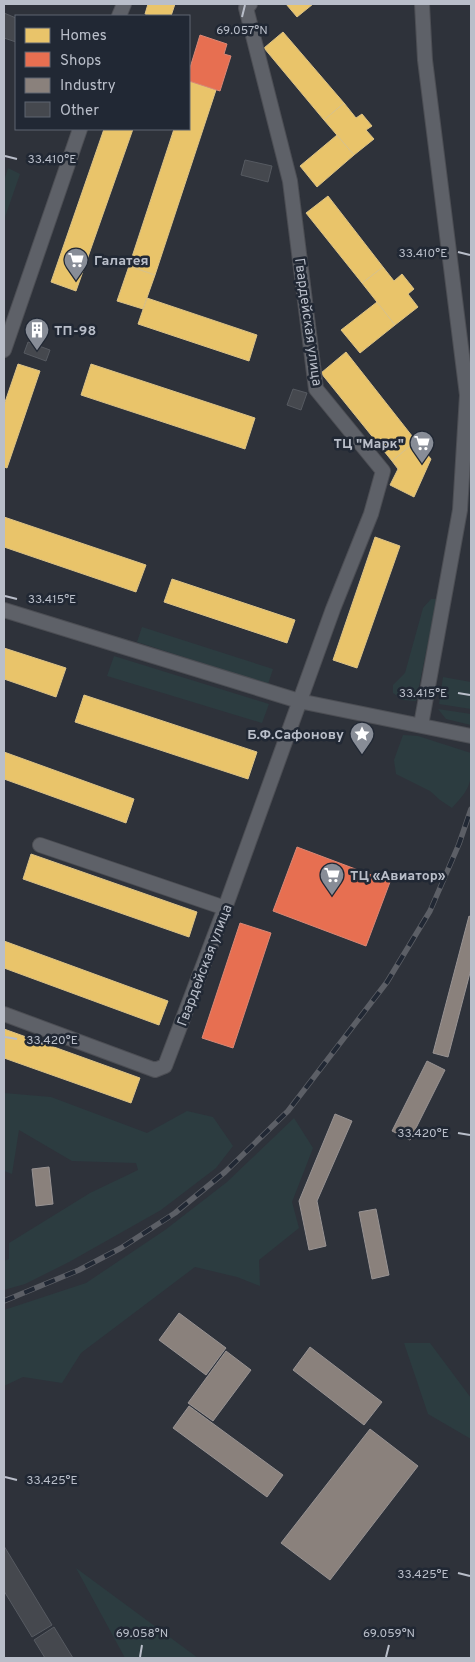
<svg xmlns="http://www.w3.org/2000/svg" width="475" height="1662" font-family="Overpass,sans-serif">
<rect width="100%" height="100%" fill="#2e323a"/>
<!-- green -->
<path fill="#2c3c40" d="M 8,168 L 20,174 L 4,220 L 4,181 Z
M 431,599 L 437,599 L 416,701 L 403,700 L 393,693 L 393,685 L 405,673 L 423,608 Z
M 142,627 L 273,669 L 268,684 L 137,642 Z
M 114,656 L 269,704 L 262,723 L 107,676 Z
M 443,677 L 471,682 L 471,709 L 439,704 Z
M 438,709 L 471,714 L 471,725 L 446,719 Z
M 403,735 L 418,736 L 471,753 C 471,783 473,785 452,808 L 440,800 L 430,791 L 396,774 L 394,760 Z
M 4,1093 L 51,1097 L 147,1133 L 187,1111 L 213,1117 L 233,1146 L 216,1168 L 161,1210 L 69,1262 L 25,1284 L 4,1290 L 4,1261 L 9,1259 L 9,1243 L 90,1193 L 138,1170 L 136,1163 L 72,1161 L 19,1130 L 12,1174 L 4,1171 Z
M 294,1118 L 313,1148 L 292,1202 L 299,1228 L 259,1260 L 260,1286 L 237,1277 L 195,1267 L 81,1353 L 62,1383 L 23,1377 L 4,1386 L 4,1310 L 86,1283 L 165,1230 L 227,1182 Z
M 404,1343 L 430,1343 L 471,1398 L 471,1439 L 428,1414 Z
M 76,1568 L 198,1658 L 125,1658 Z"/>
<!-- homes -->
<path fill="#e9c46a" stroke="#dbc286" d="M 148,4 L 175,4 L 171,16 L 152,16 L 145,14 Z
M 286,4 L 313,4 L 297,17 Z
M 283,32 L 344,103 L 324,120 L 264,48 Z
M 190,81 L 216,90 L 155,275 L 129,266 L 174,129 L 189,129 L 189,86 Z
M 344,103 L 356,118 L 362,114 L 372,126 L 366,130 L 374,139 L 354,155 L 324,120 Z
M 104,129 L 133,129 L 76,291 L 51,282 Z
M 337,135 L 354,155 L 317,187 L 300,166 Z
M 328,196 L 383,267 L 362,283 L 306,213 Z
M 129,266 L 155,275 L 143,309 L 117,301 Z
M 383,267 L 394,281 L 402,274 L 414,289 L 408,294 L 418,307 L 395,325 L 362,283 Z
M 147,298 L 257,335 L 249,361 L 138,324 Z
M 377,302 L 395,325 L 360,353 L 341,330 Z
M 346,352 L 416,441 L 392,461 L 321,373 Z
M 18,364 L 40,371 L 7,468 L 4,467 L 4,405 Z
M 91,364 L 255,418 L 245,449 L 81,395 Z
M 416,441 L 431,459 L 414,497 L 390,485 L 398,469 L 392,461 Z
M 4,517 L 146,565 L 136,592 L 4,547 Z
M 375,537 L 400,546 L 357,668 L 333,660 Z
M 172,579 L 295,620 L 287,643 L 164,602 Z
M 4,648 L 66,668 L 56,697 L 4,679 Z
M 84,695 L 257,752 L 248,779 L 75,722 Z
M 4,752 L 134,799 L 126,823 L 4,779 Z
M 31,854 L 197,912 L 189,937 L 23,879 Z
M 4,941 L 168,1001 L 159,1025 L 4,968 Z
M 4,1029 L 140,1078 L 131,1103 L 4,1058 Z"/>
<!-- shops -->
<path fill="#e76f51" stroke="#d98775" d="M 200,35 L 227,44 L 224,54 L 231,56 L 220,91 L 189,81 L 189,71 Z
M 297,847 L 390,882 L 366,946 L 273,911 Z
M 240,923 L 271,933 L 233,1048 L 202,1038 Z"/>
<!-- industry -->
<path fill="#8a817c" stroke="#989393" d="M 469,916 L 471,917 L 471,969 L 448,1057 L 433,1053 Z
M 427,1061 L 445,1070 L 410,1140 L 392,1131 Z
M 335,1114 L 352,1121 L 317,1201 L 326,1246 L 309,1250 L 299,1201 Z
M 49,1167 L 53,1204 L 36,1206 L 32,1169 Z
M 376,1209 L 389,1275 L 372,1279 L 359,1212 Z
M 179,1313 L 226,1348 L 206,1375 L 159,1340 Z
M 310,1347 L 382,1402 L 364,1425 L 293,1370 Z
M 226,1351 L 251,1370 L 213,1421 L 188,1403 Z
M 189,1406 L 283,1475 L 267,1497 L 173,1428 Z
M 370,1429 L 418,1466 L 330,1580 L 281,1543 Z"/>
<!-- building -->
<path fill="#45484e" stroke="#565a61" d="M 4,13 L 16,18 L 16,42 L 4,38 Z
M 245,160 L 272,166 L 268,182 L 241,175 Z
M 28,342 L 50,350 L 46,361 L 24,353 Z
M 293,389 L 307,393 L 301,410 L 287,405 Z
M 4,1546 L 52,1625 L 32,1637 L 4,1591 Z
M 54,1627 L 73,1658 L 45,1658 L 34,1640 Z"/>
<g fill="none" stroke-linecap="round" stroke-linejoin="round">
<defs>
<path id="minor" d="M 119,16 L 124,4
M 4,350 L 80,129
M 4,610 L 299,701 L 471,736
M 421,725 L 460,510 L 467,395 L 425,60 L 422,4
M 40,845 L 225,908
M 4,1014 L 155,1070 L 165,1066 L 225,908 L 333,609 L 371,514 L 383,471 L 316,389 L 290,181 L 246,8 L 250,4"/>
</defs>
<!-- minor casing -->
<use href="#minor" stroke="#4c4e54" stroke-width="16"/>
<!-- minor -->
<use href="#minor" stroke="#5e6168" stroke-width="14"/>
<defs>
<path id="rail" d="M 4,1301 L 79,1270 L 121,1248 L 175,1213 L 225,1172 L 288,1111 L 387,982 L 430,911 L 459,844 L 471,809"/>
</defs>
<!-- rail casing -->
<use href="#rail" stroke="#5c5f66" stroke-width="5.5"/>
<!-- rail -->
<use href="#rail" stroke="#212834" stroke-width="4" stroke-dasharray="11" stroke-linecap="butt"/>
</g>
<!-- ticks -->
<path fill="none" stroke="#b9bec9" stroke-width="2" d="M 242,17 L 245,5M 5,156 L 17,159M 458,252 L 470,255M 5,596 L 17,599M 458,693 L 470,695M 5,1037 L 17,1039M 458,1133 L 470,1135M 5,1477 L 17,1480M 458,1573 L 470,1576M 140,1657 L 142,1645M 386,1657 L 389,1645"/>
<!-- icons -->
<defs>
<symbol id="supermarket-pin" viewBox="-11 -11 22 30"><path d="M0 17L-7.5 6A9.5 9.5 0 1 1 7.5 6Z" fill="#888d97" stroke="#212834"/><path d="M-6-5.5h2.5l.6 2H6L4.5 2H-2.5L-4.4-4H-6ZM-1.5 3.2a1.3 1.3 0 1 0 .1 0ZM3 3.2a1.3 1.3 0 1 0 .1 0Z" fill="#fff"/></symbol>
<symbol id="building-pin" viewBox="-11 -11 22 30"><path d="M0 17L-7.5 6A9.5 9.5 0 1 1 7.5 6Z" fill="#888d97" stroke="#212834"/><path d="M-4-6H4V6H1V3H-1V6H-4ZM-2.5-4.3h1.7v1.8h-1.7ZM.8-4.3h1.7v1.8H.8ZM-2.5-1h1.7V.8h-1.7ZM.8-1h1.7V.8H.8Z" fill="#fff"/></symbol>
<symbol id="sight-pin" viewBox="-11 -11 22 30"><path d="M0 17L-7.5 6A9.5 9.5 0 1 1 7.5 6Z" fill="#888d97" stroke="#212834"/><path d="M0-6L1.8-2.2L6-1.7L2.9 1.2L3.7 5.4L0 3.3L-3.7 5.4L-2.9 1.2L-6-1.7L-1.8-2.2Z" fill="#fff"/></symbol>
</defs>
<g fill-rule="evenodd">
<use href="#supermarket-pin" x="62" y="246" width="28" height="38"/>
<use href="#building-pin" x="23" y="316" width="28" height="38"/>
<use href="#supermarket-pin" x="408" y="429" width="28" height="38"/>
<use href="#sight-pin" x="348" y="720" width="28" height="38"/>
<use href="#supermarket-pin" x="318" y="861" width="28" height="38"/>
</g>
<g text-anchor="middle" stroke-width="5" stroke-linejoin="round" paint-order="stroke">
<!-- poi labels -->
<g font-size="14" font-weight="bold" fill="#b9bec9" stroke="#212834" text-anchor="start">
<text x="94" y="265">Галатея</text>
<text x="54" y="335">ТП-98</text>
<text x="404" y="448" text-anchor="end">ТЦ "Марк"</text>
<text x="344" y="739" text-anchor="end">Б.Ф.Сафонову</text>
<text x="350" y="880">ТЦ «Авиатор»</text>
</g>
<!-- street labels -->
<g font-size="14" fill="#b9bec9" stroke="#212834">
<text transform="translate(309 322) rotate(82)" y="5">Гвардейская улица</text>
<text transform="translate(204 965) rotate(-69)" y="5">Гвардейская улица</text>
</g>
</g>
<g font-size="12" text-anchor="middle" fill="#b9bec9" stroke="#212834" stroke-width="5" stroke-linejoin="round" paint-order="stroke">
<text x="242" y="34">69.057°N</text>
<text x="52" y="163">33.410°E</text>
<text x="423" y="257">33.410°E</text>
<text x="52" y="603">33.415°E</text>
<text x="423" y="697">33.415°E</text>
<text x="52" y="1044">33.420°E</text>
<text x="423" y="1137">33.420°E</text>
<text x="52" y="1484">33.425°E</text>
<text x="423" y="1578">33.425°E</text>
<text x="142" y="1637">69.058°N</text>
<text x="389" y="1637">69.059°N</text>
</g>
<!-- border -->
<rect width="475" height="1662" fill="none" stroke="#b9bec9" stroke-width="10"/>
<!-- legend -->
<rect x="15" y="15" width="175" height="115" fill="#212834" stroke="#5e6470"/>
<rect x="25" y="28" width="25" height="15" fill="#e9c46a" stroke="#5e6470"/>
<text x="60" y="40" font-size="15" fill="#b9bec9">Homes</text>
<rect x="25" y="52" width="25" height="15" fill="#e76f51" stroke="#5e6470"/>
<text x="60" y="65" font-size="15" fill="#b9bec9">Shops</text>
<rect x="25" y="78" width="25" height="15" fill="#8a817c" stroke="#5e6470"/>
<text x="60" y="90" font-size="15" fill="#b9bec9">Industry</text>
<rect x="25" y="102" width="25" height="15" fill="#45484e" stroke="#5e6470"/>
<text x="60" y="115" font-size="15" fill="#b9bec9">Other</text>
</svg>
